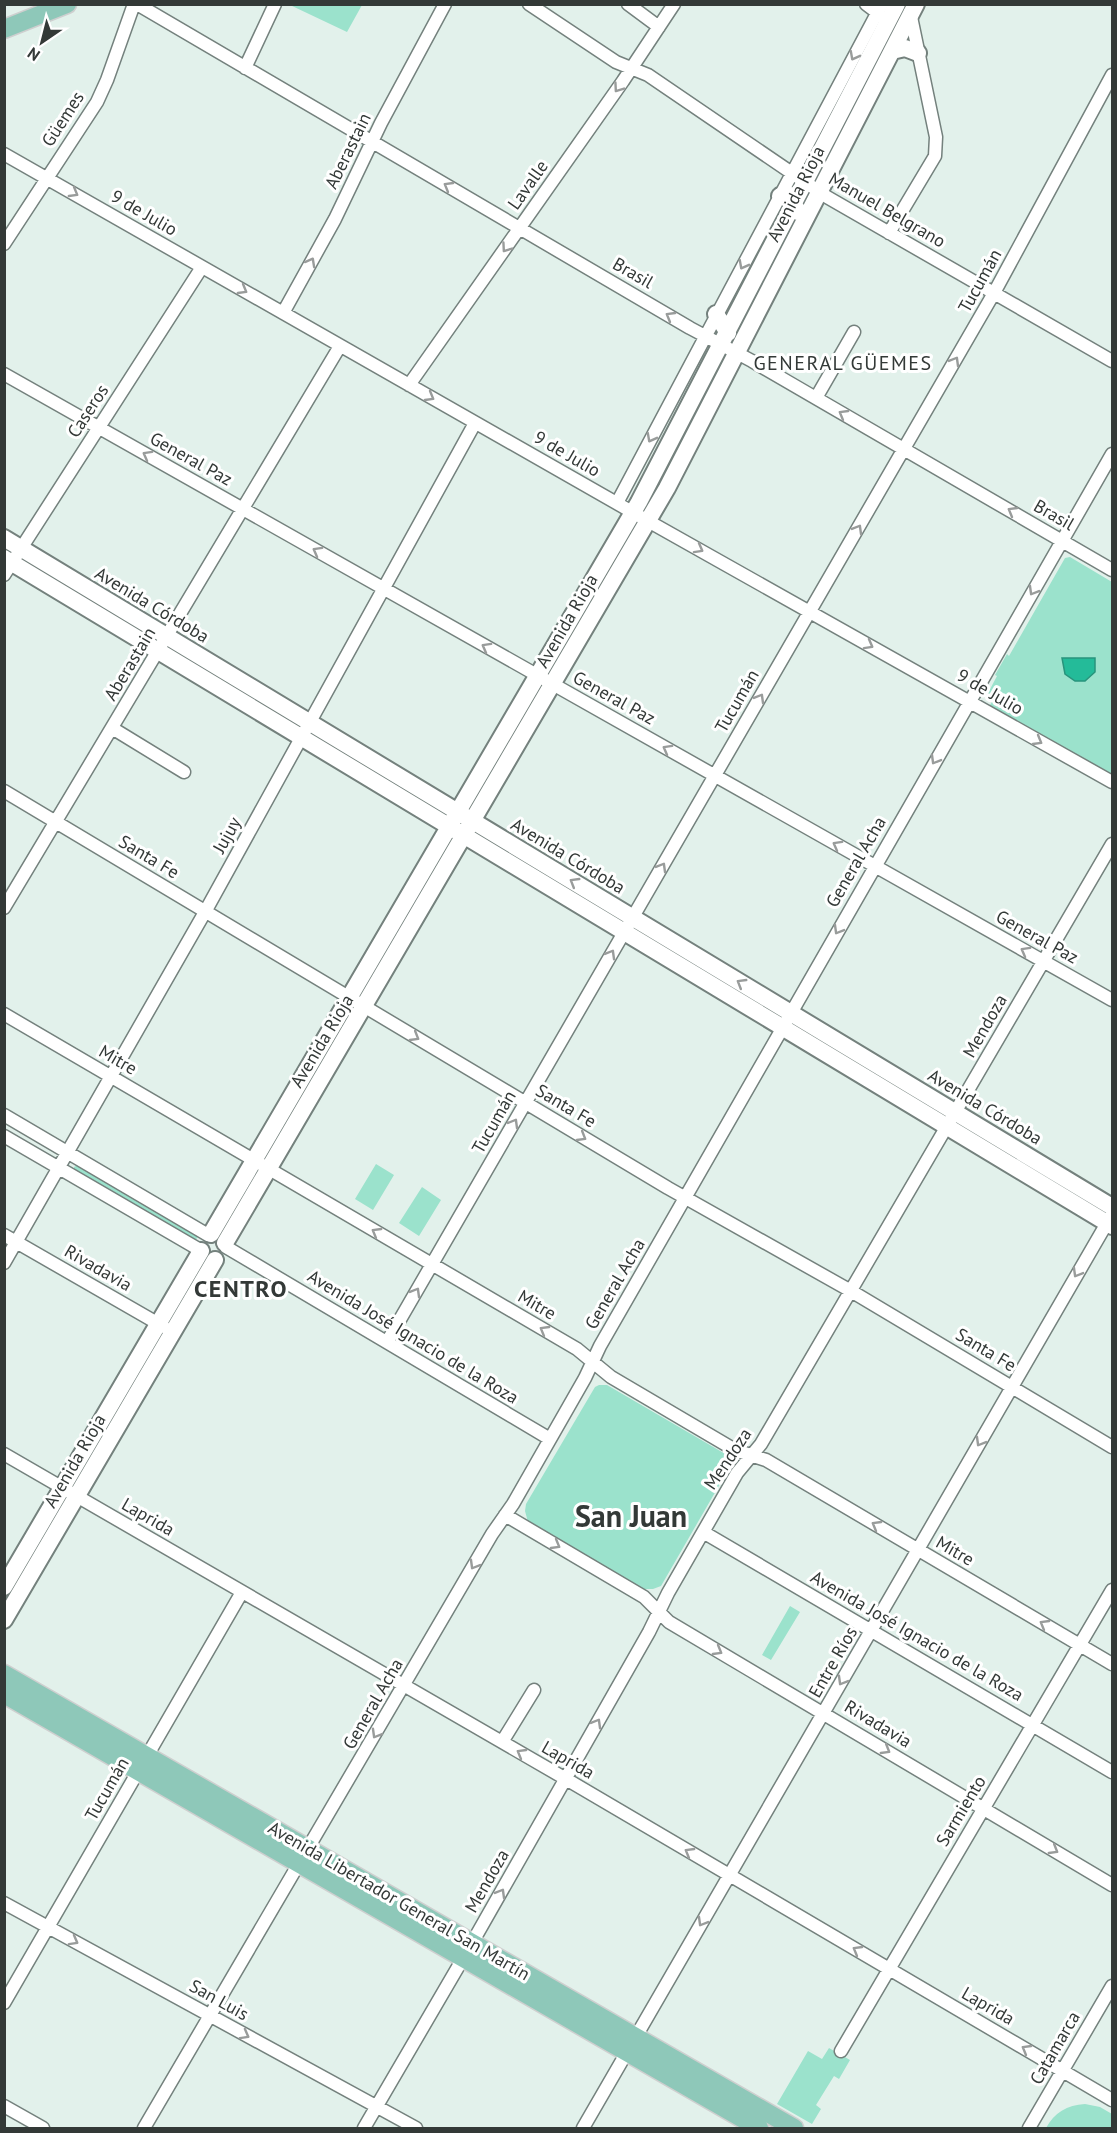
<svg xmlns="http://www.w3.org/2000/svg" width="1117" height="2133" font-family="'PT Sans',sans-serif">
<rect width="100%" height="100%" fill="#e2f1eb"/>
<!-- green -->
<path fill="#9be2cc" d="M 290,5 L 362,4 L 362,5 L 347,32 Z
M 1070,557 L 1112,582 L 1112,775 L 989,706 L 993,701 L 990,699 L 988,693 L 997,676 L 995,675 L 1007,654 L 1009,656 L 1065,558 Z
M 376,1164 L 394,1175 L 373,1210 L 355,1199 Z
M 78,1165 L 199,1235 L 195,1241 L 74,1170 L 74,1167 Z
M 422,1187 L 441,1200 L 419,1236 L 399,1223 Z
M 599,1385 L 607,1385 L 727,1455 L 729,1461 L 728,1470 L 661,1586 L 653,1589 L 643,1589 L 528,1522 L 525,1511 L 526,1504 L 595,1387 Z
M 790,1606 L 800,1612 L 771,1660 L 762,1655 Z
M 829,2048 L 850,2060 L 839,2079 L 834,2076 L 816,2105 L 821,2109 L 812,2124 L 777,2104 L 808,2051 L 822,2059 Z
M 1085,2104 L 1100,2107 L 1112,2114 L 1112,2128 L 1046,2128 C 1054,2113 1067,2105 1085,2104 Z"/>
<!-- water -->
<path fill="#24bb99" stroke="#28947c" stroke-width="1.5" d="M 1062,658 L 1095,658 L 1095,672 L 1085,681 L 1075,681 L 1065,674 Z"/>
<g fill="none" stroke-linecap="round" stroke-linejoin="round">
<defs>
<path id="minor" d="M 137,4 L 690,328 L 752,361 L 1112,570
M 529,4 L 616,62 L 648,75 L 827,197 L 1112,361
M 628,4 L 659,27
M 866,4 L 883,17
M 245,68 L 275,4
M 4,154 L 648,521 L 1112,782
M 889,233 L 935,156 L 936,137 L 910,12
M 4,244 L 97,102 L 107,80 L 134,4
M 283,313 L 335,219 L 381,123 L 445,4
M 4,374 L 1112,1000
M 409,385 L 623,81 L 674,4
M 816,398 L 854,332
M 617,503 L 882,4
M 4,575 L 202,267
M 112,728 L 184,772
M 4,791 L 668,1188 L 851,1291 L 1112,1447
M 4,908 L 340,346
M 4,1014 L 577,1349 L 611,1377 L 735,1450 L 766,1460 L 1112,1664
M 4,1115 L 208,1235
M 4,1136 L 200,1250
M 4,1235 L 164,1327
M 226,1247 L 550,1439
M 4,1263 L 205,912 L 475,423
M 387,1342 L 994,293 L 1112,75
M 4,1454 L 566,1779 L 1112,2100
M 505,1515 L 644,1597 L 669,1622 L 1112,1885
M 703,1532 L 1112,1772
M 502,1742 L 534,1690
M 4,1903 L 416,2128
M 4,2003 L 242,1592
M 841,2051 L 1112,1590
M 4,2106 L 43,2128
M 144,2128 L 492,1534 L 513,1504 L 585,1378 L 600,1346 L 1112,454
M 364,2128 L 472,1943 L 649,1632 L 668,1593 L 737,1473 L 761,1444 L 1112,844
M 583,2128 L 1111,1216
M 1029,2128 L 1112,1986"/>
<path id="secondary" d="M 892,51 L 905,48 L 918,53
M 780,196 L 790,195 L 798,212
M 716,314 L 728,333
M 4,538 L 1112,1207
M 4,558 L 1112,1226
M 211,1234 L 639,502 L 897,4
M 225,1243 L 667,488 L 916,4
M 4,1587 L 201,1251
M 4,1620 L 215,1260"/>
<path id="primary" d="M 4,29 L 67,4
M 4,1674 L 794,2128
M 4,1694 L 759,2128"/>
</defs>
<!-- minor casing -->
<use href="#minor" stroke="#74817d" stroke-width="15"/>
<!-- secondary casing -->
<use href="#secondary" stroke="#74817d" stroke-width="20"/>
<!-- primary casing -->
<use href="#primary" stroke="#cecfcf" stroke-width="21"/>
<!-- minor -->
<use href="#minor" stroke="#fff" stroke-width="12"/>
<!-- secondary -->
<use href="#secondary" stroke="#fff" stroke-width="16"/>
<!-- primary -->
<use href="#primary" stroke="#8ec8b9" stroke-width="18"/>
</g>
<!-- one-way arrows -->
<defs><path id="oneway-chevron" d="M-2-3.5L2.5 0L-2 3.5" fill="none" stroke-width="1.6" stroke-linecap="round" stroke-linejoin="round" transform="scale(1.5)"/></defs>
<g stroke="#999c9b">
<use href="#oneway-chevron" transform="translate(854 56) rotate(118)"/>
<use href="#oneway-chevron" transform="translate(618 88) rotate(125)"/>
<use href="#oneway-chevron" transform="translate(448 186) rotate(-150)"/>
<use href="#oneway-chevron" transform="translate(74 193) rotate(30)"/>
<use href="#oneway-chevron" transform="translate(506 248) rotate(125)"/>
<use href="#oneway-chevron" transform="translate(311 262) rotate(-61)"/>
<use href="#oneway-chevron" transform="translate(743 265) rotate(118)"/>
<use href="#oneway-chevron" transform="translate(243 290) rotate(30)"/>
<use href="#oneway-chevron" transform="translate(670 316) rotate(-150)"/>
<use href="#oneway-chevron" transform="translate(955 361) rotate(-60)"/>
<use href="#oneway-chevron" transform="translate(430 397) rotate(30)"/>
<use href="#oneway-chevron" transform="translate(843 414) rotate(-150)"/>
<use href="#oneway-chevron" transform="translate(651 438) rotate(118)"/>
<use href="#oneway-chevron" transform="translate(147 455) rotate(-151)"/>
<use href="#oneway-chevron" transform="translate(1012 511) rotate(-150)"/>
<use href="#oneway-chevron" transform="translate(858 529) rotate(-60)"/>
<use href="#oneway-chevron" transform="translate(699 549) rotate(29)"/>
<use href="#oneway-chevron" transform="translate(317 551) rotate(-151)"/>
<use href="#oneway-chevron" transform="translate(1033 591) rotate(120)"/>
<use href="#oneway-chevron" transform="translate(869 645) rotate(29)"/>
<use href="#oneway-chevron" transform="translate(486 647) rotate(-151)"/>
<use href="#oneway-chevron" transform="translate(760 698) rotate(-60)"/>
<use href="#oneway-chevron" transform="translate(1038 741) rotate(30)"/>
<use href="#oneway-chevron" transform="translate(667 749) rotate(-151)"/>
<use href="#oneway-chevron" transform="translate(935 760) rotate(120)"/>
<use href="#oneway-chevron" transform="translate(837 845) rotate(-151)"/>
<use href="#oneway-chevron" transform="translate(662 867) rotate(-60)"/>
<use href="#oneway-chevron" transform="translate(574 882) rotate(-149)"/>
<use href="#oneway-chevron" transform="translate(838 930) rotate(120)"/>
<use href="#oneway-chevron" transform="translate(1025 951) rotate(-151)"/>
<use href="#oneway-chevron" transform="translate(611 954) rotate(-60)"/>
<use href="#oneway-chevron" transform="translate(741 983) rotate(-149)"/>
<use href="#oneway-chevron" transform="translate(415 1037) rotate(31)"/>
<use href="#oneway-chevron" transform="translate(514 1123) rotate(-60)"/>
<use href="#oneway-chevron" transform="translate(582 1137) rotate(31)"/>
<use href="#oneway-chevron" transform="translate(376 1232) rotate(-150)"/>
<use href="#oneway-chevron" transform="translate(1077 1273) rotate(120)"/>
<use href="#oneway-chevron" transform="translate(416 1292) rotate(-60)"/>
<use href="#oneway-chevron" transform="translate(544 1330) rotate(-150)"/>
<use href="#oneway-chevron" transform="translate(980 1442) rotate(120)"/>
<use href="#oneway-chevron" transform="translate(876 1525) rotate(-150)"/>
<use href="#oneway-chevron" transform="translate(556 1545) rotate(30)"/>
<use href="#oneway-chevron" transform="translate(474 1565) rotate(120)"/>
<use href="#oneway-chevron" transform="translate(1044 1624) rotate(-150)"/>
<use href="#oneway-chevron" transform="translate(718 1651) rotate(30)"/>
<use href="#oneway-chevron" transform="translate(842 1681) rotate(120)"/>
<use href="#oneway-chevron" transform="translate(597 1723) rotate(-60)"/>
<use href="#oneway-chevron" transform="translate(376 1734) rotate(120)"/>
<use href="#oneway-chevron" transform="translate(886 1750) rotate(31)"/>
<use href="#oneway-chevron" transform="translate(521 1753) rotate(-150)"/>
<use href="#oneway-chevron" transform="translate(1054 1850) rotate(31)"/>
<use href="#oneway-chevron" transform="translate(689 1852) rotate(-150)"/>
<use href="#oneway-chevron" transform="translate(501 1893) rotate(-60)"/>
<use href="#oneway-chevron" transform="translate(702 1922) rotate(120)"/>
<use href="#oneway-chevron" transform="translate(74 1941) rotate(29)"/>
<use href="#oneway-chevron" transform="translate(857 1950) rotate(-150)"/>
<use href="#oneway-chevron" transform="translate(245 2035) rotate(29)"/>
<use href="#oneway-chevron" transform="translate(1026 2049) rotate(-150)"/>
</g>
<g text-anchor="middle" stroke-width="6" stroke-linejoin="round" paint-order="stroke">
<!-- street labels -->
<g font-size="18" fill="#333937" stroke="#fff">
<text transform="translate(63 119) rotate(-57)" y="6">Güemes</text>
<text transform="translate(348 151) rotate(-64)" y="6">Aberastain</text>
<text transform="translate(528 185) rotate(-55)" y="6">Lavalle</text>
<text transform="translate(796 194) rotate(-63)" y="6">Avenida Rioja</text>
<text transform="translate(887 210) rotate(30)" y="6">Manuel Belgrano</text>
<text transform="translate(144 213) rotate(30)" y="6">9 de Julio</text>
<text transform="translate(633 273) rotate(30)" y="6">Brasil</text>
<text transform="translate(980 281) rotate(-61)" y="6">Tucumán</text>
<text transform="translate(88 411) rotate(-57)" y="6">Caseros</text>
<text transform="translate(567 454) rotate(30)" y="6">9 de Julio</text>
<text transform="translate(191 459) rotate(29)" y="6">General Paz</text>
<text transform="translate(1054 515) rotate(30)" y="6">Brasil</text>
<text transform="translate(152 605) rotate(31)" y="6">Avenida Córdoba</text>
<text transform="translate(567 621) rotate(-60)" y="6">Avenida Rioja</text>
<text transform="translate(130 664) rotate(-59)" y="6">Aberastain</text>
<text transform="translate(990 692) rotate(30)" y="6">9 de Julio</text>
<text transform="translate(614 698) rotate(29)" y="6">General Paz</text>
<text transform="translate(737 701) rotate(-60)" y="6">Tucumán</text>
<text transform="translate(227 835) rotate(-61)" y="6">Jujuy</text>
<text transform="translate(568 856) rotate(31)" y="6">Avenida Córdoba</text>
<text transform="translate(149 857) rotate(31)" y="6">Santa Fe</text>
<text transform="translate(856 862) rotate(-60)" y="6">General Acha</text>
<text transform="translate(1037 937) rotate(29)" y="6">General Paz</text>
<text transform="translate(985 1026) rotate(-60)" y="6">Mendoza</text>
<text transform="translate(322 1041) rotate(-59)" y="6">Avenida Rioja</text>
<text transform="translate(118 1060) rotate(30)" y="6">Mitre</text>
<text transform="translate(566 1106) rotate(31)" y="6">Santa Fe</text>
<text transform="translate(985 1107) rotate(31)" y="6">Avenida Córdoba</text>
<text transform="translate(494 1122) rotate(-60)" y="6">Tucumán</text>
<text transform="translate(98 1268) rotate(30)" y="6">Rivadavia</text>
<text transform="translate(615 1284) rotate(-60)" y="6">General Acha</text>
<text transform="translate(537 1305) rotate(30)" y="6">Mitre</text>
<text transform="translate(413 1337) rotate(31)" y="6">Avenida José Ignacio de la Roza</text>
<text transform="translate(986 1350) rotate(31)" y="6">Santa Fe</text>
<text transform="translate(728 1459) rotate(-56)" y="6">Mendoza</text>
<text transform="translate(75 1461) rotate(-60)" y="6">Avenida Rioja</text>
<text transform="translate(148 1517) rotate(30)" y="6">Laprida</text>
<text transform="translate(955 1551) rotate(30)" y="6">Mitre</text>
<text transform="translate(917 1636) rotate(30)" y="6">Avenida José Ignacio de la Roza</text>
<text transform="translate(833 1662) rotate(-60)" y="6">Entre Ríos</text>
<text transform="translate(373 1704) rotate(-60)" y="6">General Acha</text>
<text transform="translate(878 1724) rotate(31)" y="6">Rivadavia</text>
<text transform="translate(568 1760) rotate(30)" y="6">Laprida</text>
<text transform="translate(107 1789) rotate(-60)" y="6">Tucumán</text>
<text transform="translate(961 1811) rotate(-59)" y="6">Sarmiento</text>
<text transform="translate(487 1881) rotate(-60)" y="6">Mendoza</text>
<text transform="translate(399 1901) rotate(30)" y="6">Avenida Libertador General San Martín</text>
<text transform="translate(219 2000) rotate(29)" y="6">San Luis</text>
<text transform="translate(988 2006) rotate(30)" y="6">Laprida</text>
<text transform="translate(1055 2048) rotate(-60)" y="6">Catamarca</text>
</g>
<!-- neighbourhood labels -->
<g font-size="20" letter-spacing="1.5" fill="#333937" stroke="#fff">
<text x="843" y="370">GENERAL GÜEMES</text>
</g>
<!-- district labels -->
<g font-size="24" font-weight="bold" letter-spacing="1.5" fill="#333937" stroke="#fff">
<text x="241" y="1297">CENTRO</text>
</g>
<!-- town labels -->
<g font-size="30" font-weight="bold" fill="#333937" stroke="#fff">
<text x="631" y="1527">San Juan</text>
</g>
</g>
<!-- border -->
<rect width="1117" height="2133" fill="none" stroke="#333937" stroke-width="12"/>
<!-- north arrow -->
<g transform="translate(42 42) rotate(215)" stroke="#ffffff" stroke-width="4.5" paint-order="stroke">
<path d="M0-4.5L10 22L0 15L-10 22Z" fill="#333937"/>
<text y="-9" font-size="16" font-weight="bold" text-anchor="middle" fill="#333937">N</text>
</g>
</svg>
